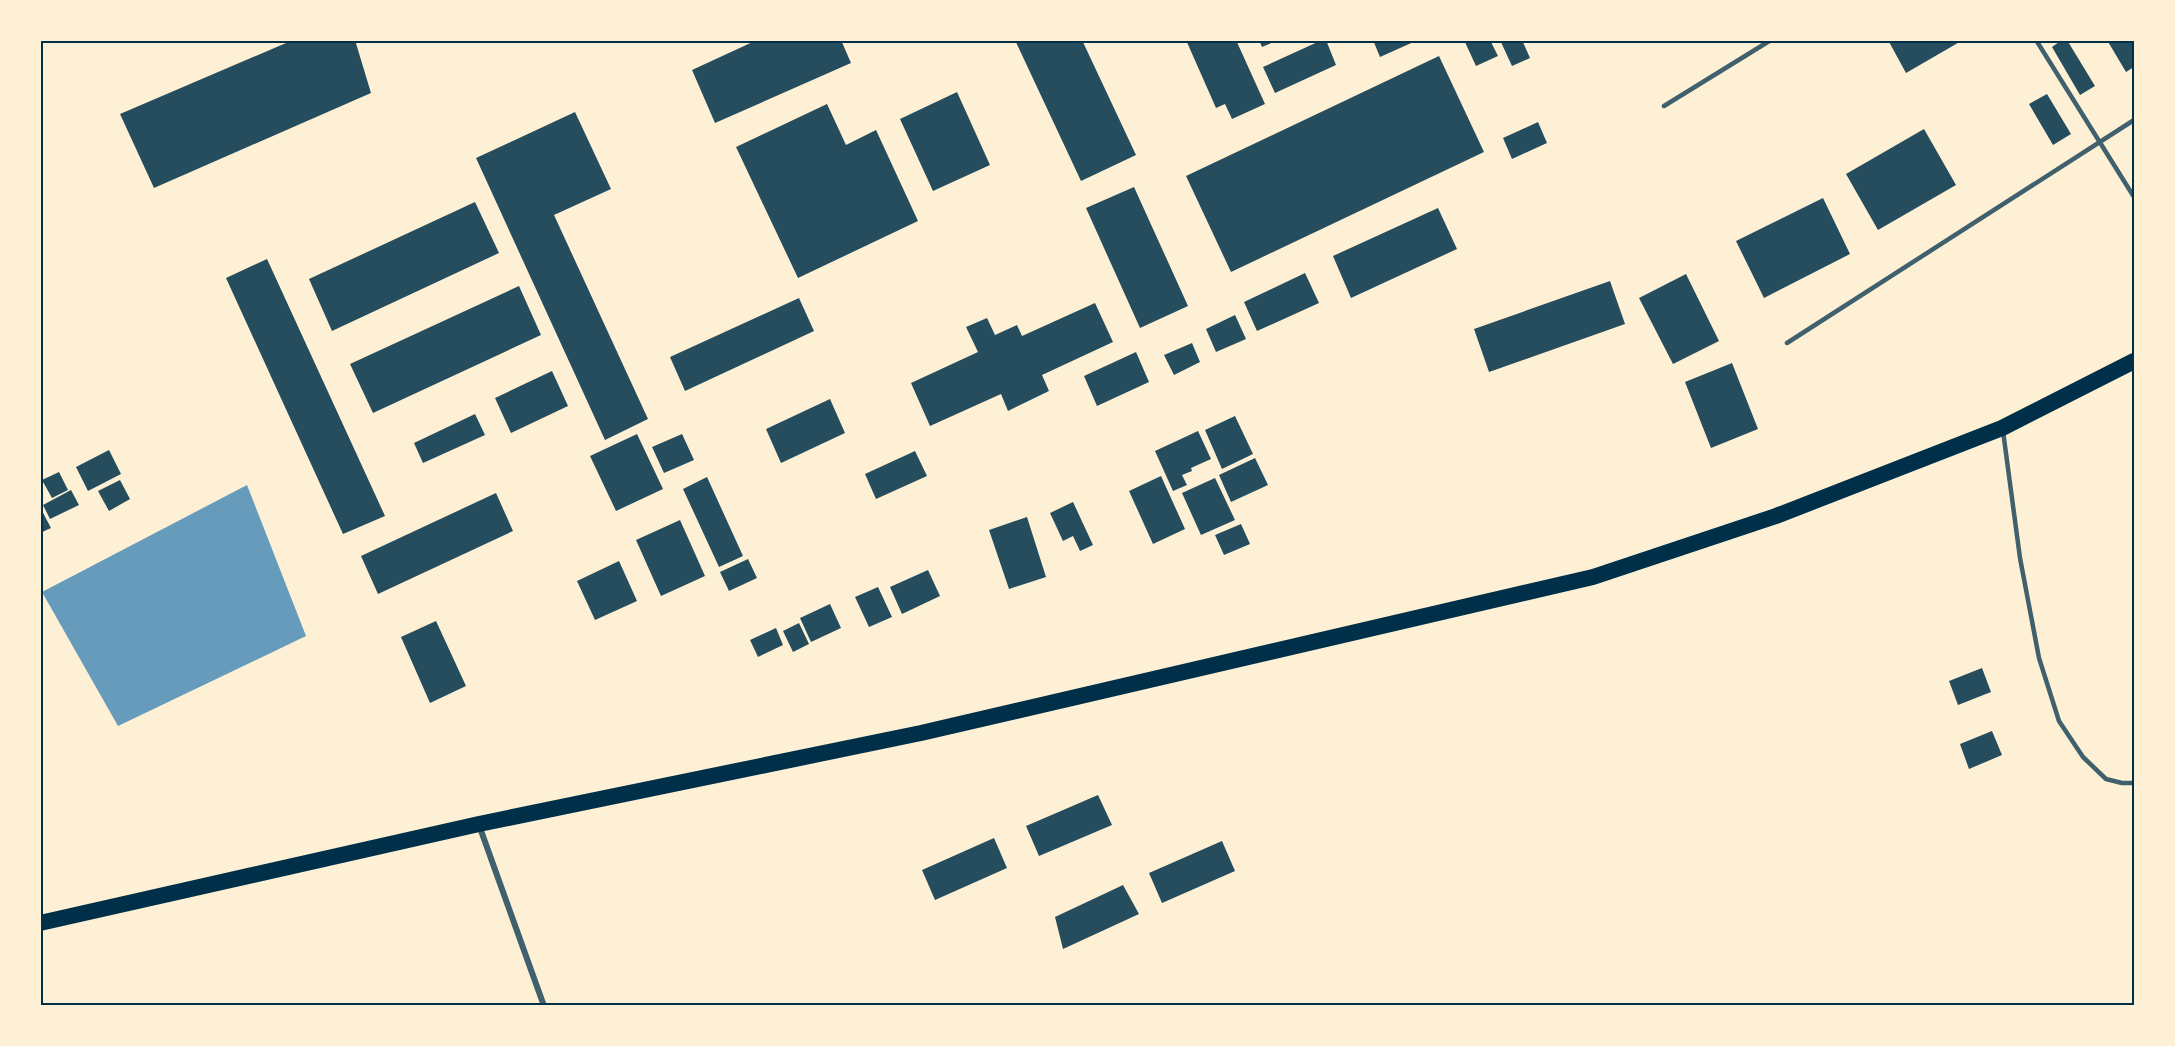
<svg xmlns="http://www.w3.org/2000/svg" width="2175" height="1046" font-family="'IBM Plex Sans',sans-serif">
<rect width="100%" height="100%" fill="#fdf0d5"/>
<!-- water -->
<path fill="#669bbc" d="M 247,485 L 306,636 L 118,726 L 42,592 Z"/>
<!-- building -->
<path fill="#264d5e" d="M 293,40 L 355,40 L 371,93 L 154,188 L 120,114 Z
M 757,40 L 841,40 L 851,63 L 715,123 L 692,70 Z
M 1015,40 L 1082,40 L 1136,155 L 1081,181 Z
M 1186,40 L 1236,40 L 1265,104 L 1232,119 L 1225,104 L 1216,108 Z
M 1259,40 L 1278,40 L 1262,47 Z
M 1322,40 L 1326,40 L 1336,65 L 1275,93 L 1263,67 Z
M 1373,40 L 1418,40 L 1380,57 Z
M 1464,40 L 1490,40 L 1498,56 L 1476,66 Z
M 1500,40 L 1522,40 L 1530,58 L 1512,66 Z
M 1888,40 L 1963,40 L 1906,73 Z
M 2062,40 L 2067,40 L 2095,86 L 2080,95 L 2052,47 Z
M 2107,40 L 2134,40 L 2134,67 L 2126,72 Z
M 1439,56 L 1484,152 L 1231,272 L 1186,176 Z
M 957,92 L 990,165 L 933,191 L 900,119 Z
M 2047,94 L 2071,134 L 2053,145 L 2029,104 Z
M 827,104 L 846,145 L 876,130 L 918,221 L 798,278 L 736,147 Z
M 575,112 L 611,189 L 554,215 L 648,419 L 605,440 L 476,158 Z
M 1538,122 L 1547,143 L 1512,159 L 1503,138 Z
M 1924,129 L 1956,185 L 1878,230 L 1846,174 Z
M 1134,187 L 1188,306 L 1140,328 L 1086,208 Z
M 1823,198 L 1850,254 L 1764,298 L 1736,241 Z
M 475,202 L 499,253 L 332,331 L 309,279 Z
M 1438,208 L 1457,249 L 1351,298 L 1333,256 Z
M 267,259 L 385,516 L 343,534 L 226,278 Z
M 1305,273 L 1319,303 L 1257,331 L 1244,302 Z
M 1686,274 L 1719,341 L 1673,364 L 1639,298 Z
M 1610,281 L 1625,324 L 1489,372 L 1474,329 Z
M 519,286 L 541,335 L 373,413 L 350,364 Z
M 799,298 L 814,331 L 685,391 L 670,357 Z
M 1095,303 L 1113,342 L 1042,375 L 1049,391 L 1008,411 L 1001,394 L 930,426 L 911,383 L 978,352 L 966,327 L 987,318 L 995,335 L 1017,325 L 1022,336 Z
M 1235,315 L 1246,339 L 1216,352 L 1206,329 Z
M 1192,343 L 1200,362 L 1174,375 L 1164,355 Z
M 1136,352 L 1149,382 L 1097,406 L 1084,376 Z
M 1732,363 L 1758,429 L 1711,448 L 1685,382 Z
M 552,371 L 568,406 L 511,433 L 495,398 Z
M 830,399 L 845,433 L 781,463 L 766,429 Z
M 475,414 L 485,435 L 423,463 L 414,443 Z
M 1235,416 L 1253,454 L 1222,469 L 1205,430 Z
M 1198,431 L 1211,459 L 1191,468 L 1192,471 L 1182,475 L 1187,485 L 1173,491 L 1155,451 Z
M 637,434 L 663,489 L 616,511 L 590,456 Z
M 682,434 L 694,460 L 664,473 L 652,447 Z
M 109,450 L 121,474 L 88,491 L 76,467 Z
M 915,451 L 927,476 L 876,499 L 865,474 Z
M 1255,458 L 1268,485 L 1231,502 L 1219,475 Z
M 59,472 L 68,490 L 52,498 L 42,480 Z
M 1161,476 L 1185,529 L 1153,544 L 1129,491 Z
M 707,477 L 743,556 L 719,567 L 683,489 Z
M 1215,478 L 1235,520 L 1201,535 L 1182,493 Z
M 120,480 L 130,499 L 109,511 L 98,491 Z
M 71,490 L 79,505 L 50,519 L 43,505 Z
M 496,493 L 513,531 L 378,594 L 361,556 Z
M 1073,502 L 1093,545 L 1080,551 L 1073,536 L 1063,541 L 1050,513 Z
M 40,507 L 51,528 L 40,533 Z
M 1027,517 L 1046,577 L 1009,589 L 989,530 Z
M 680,520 L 705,576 L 661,596 L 636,540 Z
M 1241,524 L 1250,544 L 1224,555 L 1215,535 Z
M 748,559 L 757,578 L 729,591 L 720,572 Z
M 619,561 L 637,601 L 595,620 L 577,581 Z
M 928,570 L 940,596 L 902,614 L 890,587 Z
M 878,587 L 892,617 L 869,627 L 855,597 Z
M 830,604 L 841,628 L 811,642 L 800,618 Z
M 436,621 L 466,686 L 430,703 L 401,637 Z
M 799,623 L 809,644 L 793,652 L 783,631 Z
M 776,628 L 783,645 L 758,657 L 750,640 Z
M 1982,668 L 1991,692 L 1958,705 L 1949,681 Z
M 1992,731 L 2002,755 L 1969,769 L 1960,744 Z
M 1098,795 L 1112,825 L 1039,856 L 1026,826 Z
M 994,838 L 1007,868 L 935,900 L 922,870 Z
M 1222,841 L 1235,871 L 1162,903 L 1149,873 Z
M 1123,885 L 1139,914 L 1063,949 L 1055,917 Z"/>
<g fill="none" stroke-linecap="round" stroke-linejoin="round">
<!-- service -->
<path stroke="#3f606c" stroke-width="4.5" d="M 2036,40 L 2134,197
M 1664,106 L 1771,40
M 1787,343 L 2134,120
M 2003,431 L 2020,558 L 2039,658 L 2059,721 L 2083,757 L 2106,779 L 2122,783 L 2134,783"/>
<!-- minor -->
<path stroke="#3f606c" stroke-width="6" d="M 479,825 L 544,1006"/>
<!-- trunk -->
<path stroke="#003049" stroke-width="16" d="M 40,923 L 479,824 L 921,733 L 1593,577 L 1776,516 L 2002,428 L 2134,361"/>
</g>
<!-- border -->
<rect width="2175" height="1046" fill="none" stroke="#fdf0d5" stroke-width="84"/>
<rect x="42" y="42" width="2091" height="962" fill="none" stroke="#003049" stroke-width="2"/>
</svg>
